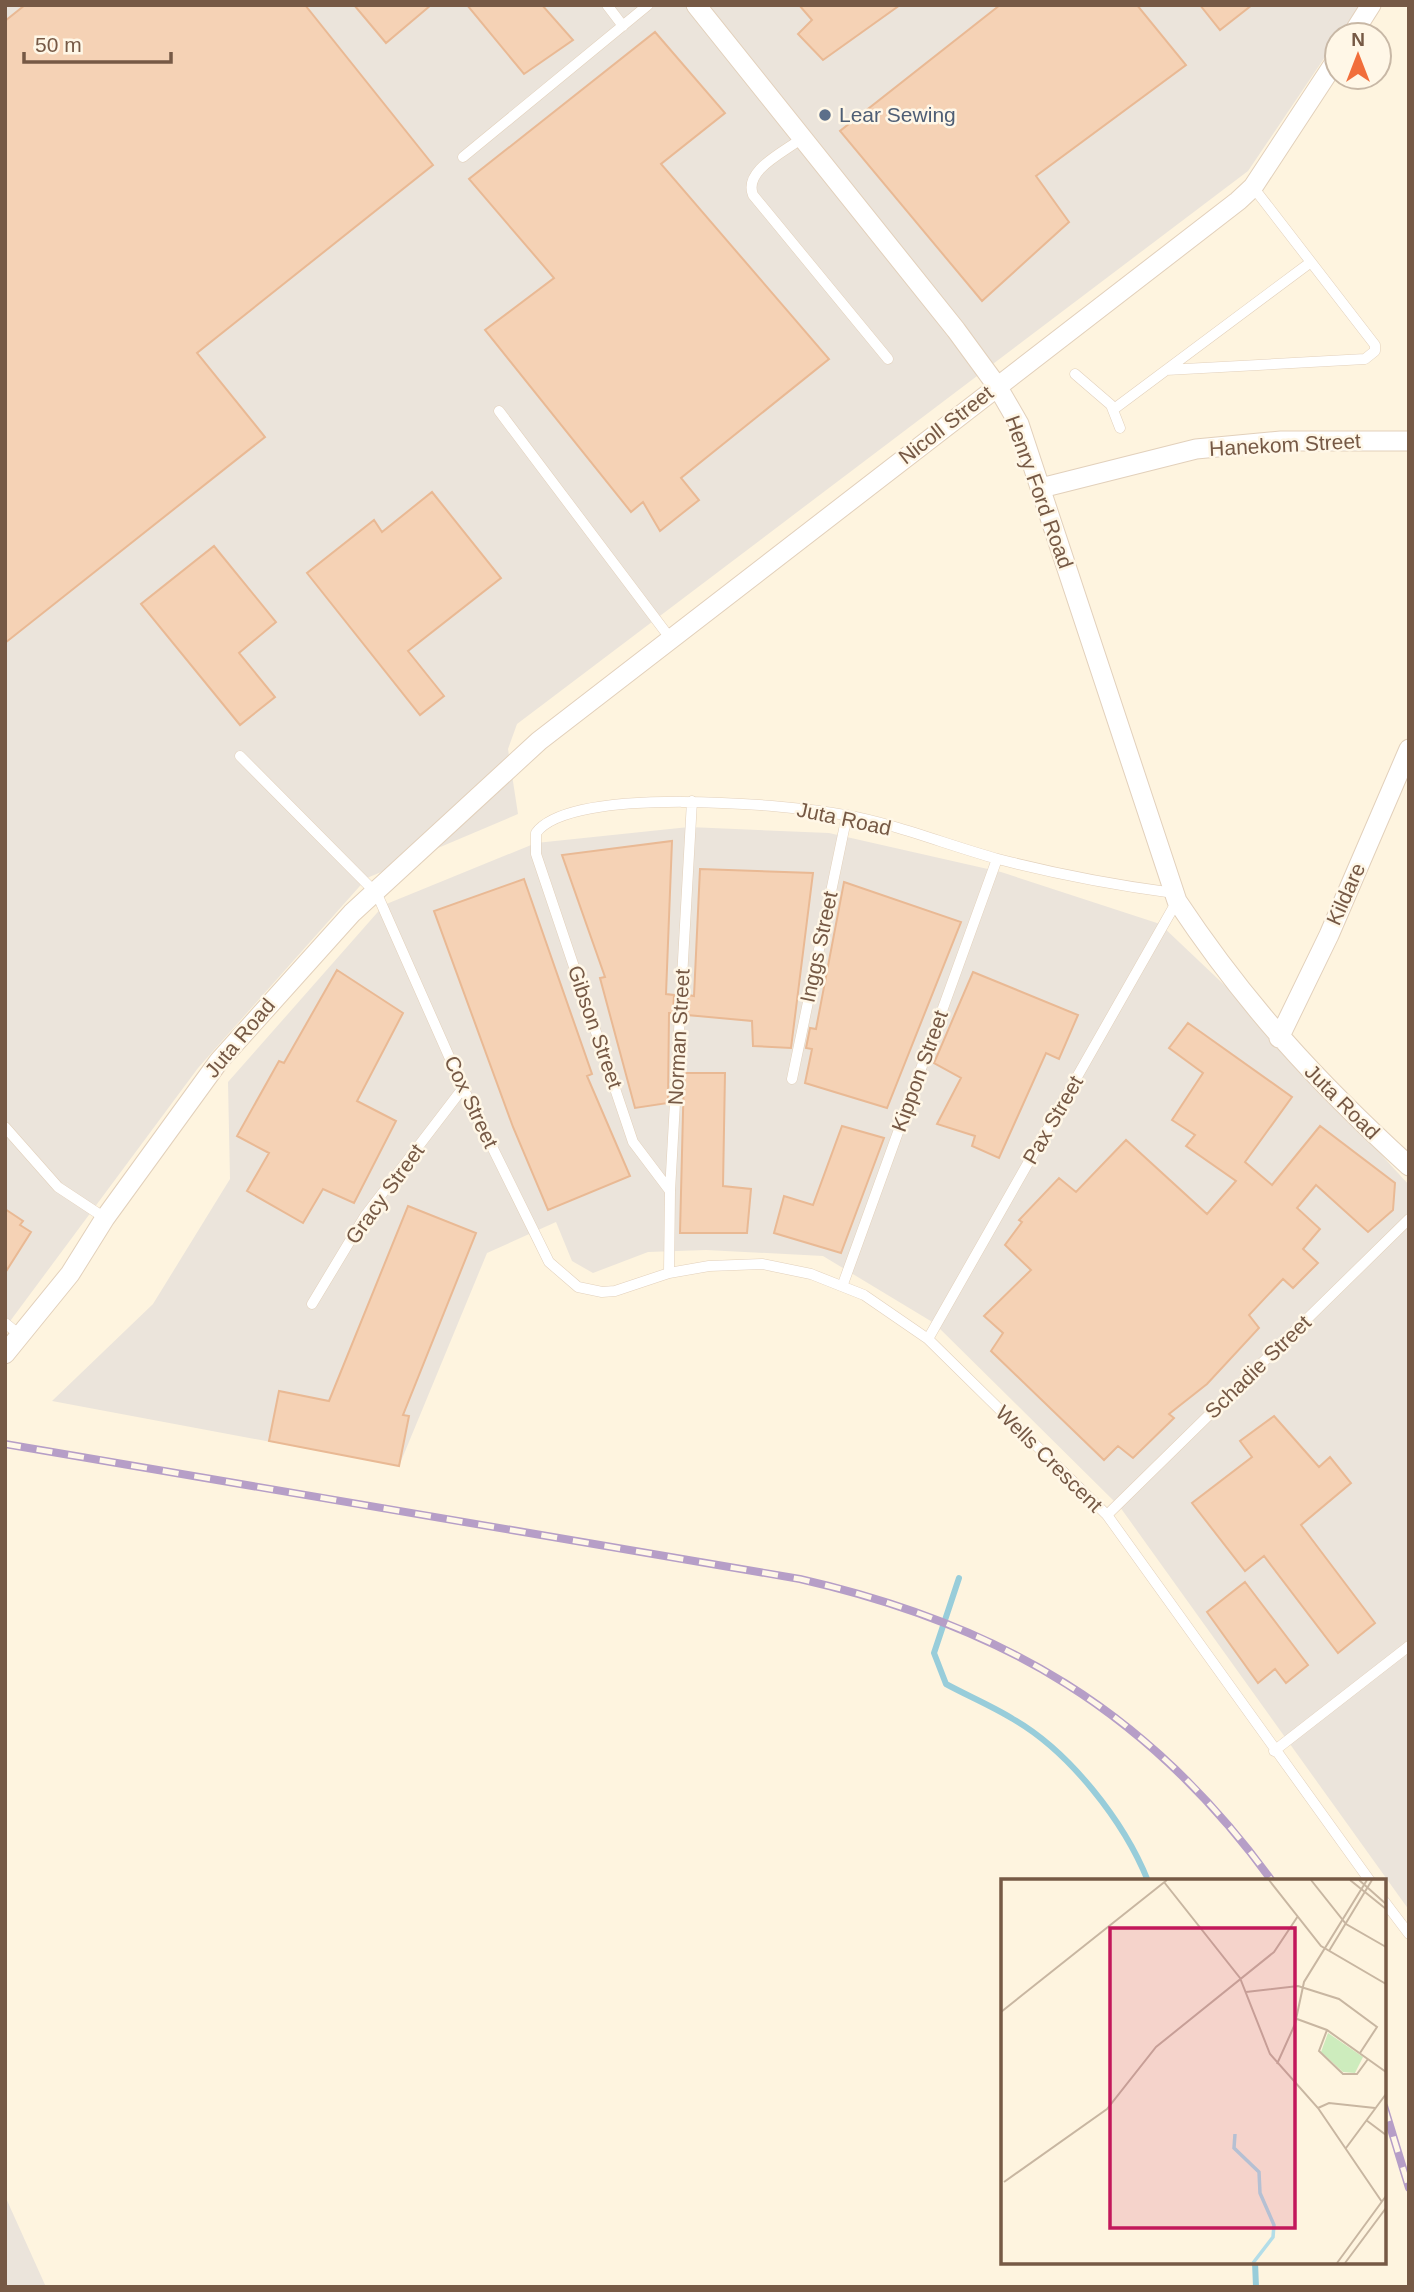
<svg xmlns="http://www.w3.org/2000/svg" width="1414" height="2292" font-family="Helvetica,sans-serif">
<rect width="100%" height="100%" fill="#fef4df"/>
<!-- industrial -->
<path fill="#ebe4db" d="M 5,5 L 1360,5 L 1248,171 L 517,724 L 508,749 L 518,814 L 367,878 L 198,1068 L 5,1328 Z
M 689,827 L 829,833 L 1001,872 L 1160,924 L 1237,997 L 1409,1185 L 1409,1910 L 1120,1507 L 934,1323 L 823,1256 L 706,1250 L 648,1252 L 593,1273 L 572,1261 L 556,1222 L 487,1253 L 399,1466 L 52,1401 L 153,1304 L 230,1179 L 228,1082 L 384,905 L 536,843 Z
M 5,2196 L 46,2287 L 5,2287 Z"/>
<g fill="none" stroke-linecap="round" stroke-linejoin="round">
<!-- stream -->
<path stroke="#98cdda" stroke-width="6" d="M 959,1578 L 934,1653 L 946,1684 C 968,1696 992,1706 1013,1719 C 1069,1751 1124,1821 1148,1881
M 1255,2262 L 1256,2287"/>
</g>
<!-- building -->
<path fill="#f5d2b5" stroke="#e9b994" stroke-width="2" d="M 25,5 L 305,5 L 433,165 L 197,353 L 265,437 L 5,643 L 5,21 Z
M 354,5 L 431,5 L 386,43 Z
M 467,5 L 542,5 L 573,40 L 524,74 Z
M 799,5 L 900,5 L 823,60 L 798,34 L 812,20 Z
M 1000,5 L 1137,5 L 1186,65 L 1036,176 L 1069,222 L 982,301 L 840,131 Z
M 1200,5 L 1252,5 L 1220,30 Z
M 655,32 L 725,113 L 661,164 L 829,359 L 681,478 L 699,500 L 660,531 L 643,502 L 631,512 L 485,330 L 554,278 L 469,179 Z
M 432,492 L 501,578 L 408,651 L 444,696 L 420,715 L 307,573 L 374,520 L 382,532 Z
M 214,546 L 276,622 L 239,653 L 275,697 L 240,725 L 141,604 Z
M 672,841 L 666,994 L 674,995 L 673,1013 L 669,1013 L 668,1103 L 635,1108 L 600,978 L 605,977 L 562,855 Z
M 700,869 L 813,873 L 791,1048 L 753,1046 L 752,1021 L 687,1015 L 688,995 L 694,996 Z
M 524,879 L 592,1074 L 587,1076 L 630,1176 L 548,1210 L 513,1127 L 434,911 Z
M 844,882 L 961,922 L 887,1108 L 805,1083 L 812,1049 L 806,1048 L 810,1028 L 816,1029 Z
M 337,970 L 403,1013 L 357,1101 L 396,1121 L 354,1203 L 323,1189 L 303,1223 L 247,1191 L 269,1153 L 237,1136 L 279,1061 L 284,1063 Z
M 973,972 L 1078,1015 L 1059,1059 L 1046,1053 L 999,1158 L 972,1146 L 975,1136 L 937,1124 L 961,1078 L 934,1063 Z
M 1188,1023 L 1292,1097 L 1245,1162 L 1272,1185 L 1320,1126 L 1395,1183 L 1393,1210 L 1368,1232 L 1316,1185 L 1297,1208 L 1320,1229 L 1303,1249 L 1318,1263 L 1293,1288 L 1283,1279 L 1249,1315 L 1259,1328 L 1207,1384 L 1169,1414 L 1174,1418 L 1133,1458 L 1118,1446 L 1104,1460 L 991,1351 L 1003,1333 L 984,1316 L 1031,1270 L 1005,1245 L 1022,1222 L 1019,1220 L 1059,1178 L 1076,1192 L 1126,1140 L 1207,1214 L 1236,1181 L 1186,1146 L 1195,1135 L 1172,1120 L 1203,1073 L 1169,1048 Z
M 684,1073 L 725,1073 L 723,1186 L 751,1189 L 747,1233 L 680,1233 Z
M 842,1126 L 884,1138 L 841,1253 L 774,1233 L 784,1196 L 813,1205 Z
M 408,1206 L 476,1233 L 403,1415 L 409,1416 L 399,1466 L 269,1441 L 279,1391 L 329,1401 Z
M 5,1209 L 23,1221 L 20,1225 L 31,1232 L 5,1273 Z
M 1274,1416 L 1319,1467 L 1330,1457 L 1351,1483 L 1301,1525 L 1375,1623 L 1338,1653 L 1264,1556 L 1245,1571 L 1192,1503 L 1252,1457 L 1240,1441 Z
M 1245,1582 L 1308,1665 L 1286,1683 L 1275,1669 L 1258,1683 L 1207,1612 Z"/>
<g fill="none" stroke-linecap="round" stroke-linejoin="round">
<defs>
<path id="lane" d="M 607,5 L 623,26
M 802,138 C 785,152 743,170 753,195 L 888,359
M 463,157 L 648,5
M 1166,370 L 1365,359 L 1375,351 L 1375,345 L 1253,187
M 1075,374 L 1111,405 L 1120,428
M 1114,409 L 1311,262
M 499,411 L 670,638
M 240,756 L 377,894 L 463,1088 L 549,1262 L 578,1287 L 602,1292 L 615,1291 L 669,1273 L 709,1266 L 762,1264 L 811,1274 L 864,1295 L 928,1339 L 1107,1515 L 1370,1881
M 792,1079 L 847,815
M 5,1127 L 58,1187 L 105,1218
M 670,1191 L 633,1142 L 536,854 L 536,833 C 571,785 787,804 845,815 C 896,824 947,845 998,859 C 1056,874 1114,885 1174,893
M 669,1273 L 670,1191 L 692,801
M 843,1284 L 997,859
M 312,1304 L 365,1216 L 463,1088
M 5,1323 L 21,1336
M 928,1339 L 1177,901
M 1107,1515 L 1409,1219
M 1274,1751 L 1409,1646
M 1384,1901 L 1409,1934"/>
<path id="street" d="M 696,5 L 956,330 L 997,386 L 1019,424 L 1177,901 C 1246,1005 1317,1082 1409,1166
M 1352,35 L 1371,5
M 1041,488 L 1196,449 L 1281,441 L 1409,441
M 1279,1038 L 1329,935 L 1409,749
M 5,1354 L 70,1274 L 105,1218 L 219,1061 L 352,913 L 539,741 L 1238,201 L 1253,187 L 1337,59"/>
</defs>
<!-- lane casing -->
<use href="#lane" stroke="#e2d0bb" stroke-width="11"/>
<!-- street casing -->
<use href="#street" stroke="#e2d0bb" stroke-width="21"/>
<!-- lane -->
<use href="#lane" stroke="#fff" stroke-width="10"/>
<!-- street -->
<use href="#street" stroke="#fff" stroke-width="19"/>
<defs>
<path id="rail" d="M 5,1444 L 800,1579 C 1002,1625 1149,1711 1272,1881
M 1384,2106 L 1409,2188"/>
</defs>
<!-- rail casing -->
<use href="#rail" stroke="#b69ec7" stroke-width="8"/>
<!-- rail -->
<use href="#rail" stroke="#fff7e7" stroke-width="5" stroke-dasharray="16" stroke-linecap="butt"/>
</g>
<!-- markers -->
<circle fill="#5c6f8a" stroke="#fff7e7" stroke-width="2.5" cx="825" cy="115" r="7"/>
<g text-anchor="middle" stroke-width="5" stroke-linejoin="round" paint-order="stroke">
<!-- service labels -->
<g font-size="21" fill="#4e5e75" stroke="#fff7e7" text-anchor="start">
<text x="839" y="122">Lear Sewing</text>
</g>
<!-- street labels -->
<g font-size="21" fill="#765945" stroke="#fff7e7">
<text transform="translate(946 425) rotate(-38)" y="7">Nicoll Street</text>
<text transform="translate(1285 445) rotate(-3)" y="7">Hanekom Street</text>
<text transform="translate(1039 492) rotate(70)" y="7">Henry Ford Road</text>
<text transform="translate(844 819) rotate(12)" y="7">Juta Road</text>
<text transform="translate(1346 894) rotate(-66)" y="7">Kildare</text>
<text transform="translate(819 947) rotate(-78)" y="7">Inggs Street</text>
<text transform="translate(595 1027) rotate(71)" y="7">Gibson Street</text>
<text transform="translate(679 1037) rotate(-87)" y="7">Norman Street</text>
<text transform="translate(240 1038) rotate(-50)" y="7">Juta Road</text>
<text transform="translate(920 1071) rotate(-70)" y="7">Kippon Street</text>
<text transform="translate(471 1102) rotate(65)" y="7">Cox Street</text>
<text transform="translate(1342 1102) rotate(45)" y="7">Juta Road</text>
<text transform="translate(1053 1120) rotate(-60)" y="7">Pax Street</text>
<text transform="translate(385 1194) rotate(-54)" y="7">Gracy Street</text>
<text transform="translate(1258 1367) rotate(-44)" y="7">Schadie Street</text>
<text transform="translate(1049 1459) rotate(45)" y="7">Wells Crescent</text>
</g>
</g>
<!-- overview -->
<g transform="translate(1001 1879)">
<rect width="385" height="385" fill="#fef4df"/>
<path d="M 327,154 L 362,178 L 354,194 L 342,193 L 320,173 Z" fill="#cdecbd"/>
<path fill="none" stroke="#b3dde8" stroke-width="3.5" d="M 234,255 L 233,269 L 258,293 L 259,314 L 273,346 L 272,358 L 252,384"/>
<path fill="none" stroke="#c8b6a1" stroke-width="2" d="M 268,1 L 320,67 L 385,105M 310,1 L 345,45 L 385,68M 349,1 L 385,30M 358,1 L 385,25M 163,3 L 239,99 L 269,175 L 317,229 L 381,323M 328,72 L 371,1M 245,113 L 297,107 L 338,120 L 376,148 L 359,174M 0,133 L 166,1M 296,140 L 326,151 L 385,193M 326,151 L 318,172 L 342,195 L 356,195 L 367,180M 276,185 L 294,145 L 303,103 L 366,1M 317,229 L 328,224 L 374,229M 365,241 L 385,256M 345,269 L 385,215M 3,303 L 106,230 L 155,168 L 273,73 L 297,37M 336,384 L 385,317M 344,384 L 385,329"/>
<path fill="#c2185b" fill-opacity="0.15" stroke="#c2185b" stroke-width="3.5" d="M 109,49 L 294,49 L 294,349 L 109,349 Z"/>
<rect width="385" height="385" fill="none" stroke="#765945" stroke-width="3.5"/>
</g>
<!-- border -->
<rect width="1414" height="2292" fill="none" stroke="#765945" stroke-width="14"/>
<!-- north arrow -->
<g transform="translate(1358 56)"><circle r="33" fill="#fff7e7" stroke="#c8b8a6" stroke-width="2"/>
<path d="M0-5L12 26L0 18L-12 26Z" fill="#f16e3b"/>
<text y="-10" font-size="19" font-weight="bold" text-anchor="middle" fill="#765945">N</text>
</g>
<!-- scale -->
<path d="M24 52v10h147v-10" fill="none" stroke="#765945" stroke-width="3.5"/>
<text x="35" y="52" font-size="21" fill="#765945" stroke="#fff7e7" stroke-width="5" paint-order="stroke">50 m</text>
</svg>
